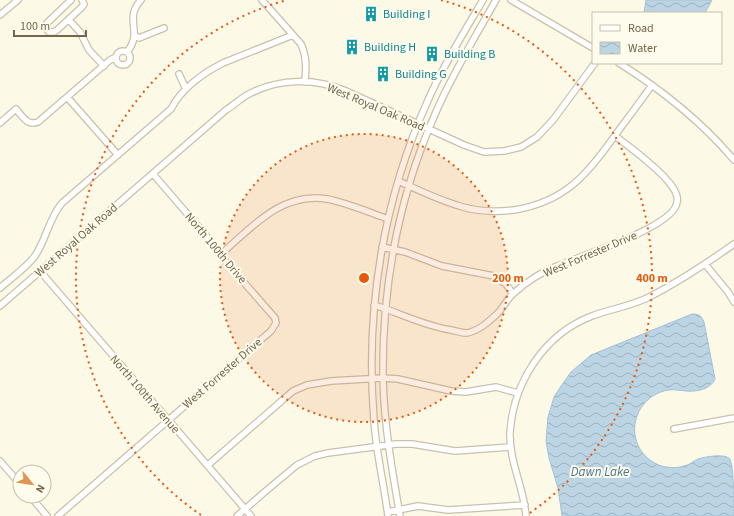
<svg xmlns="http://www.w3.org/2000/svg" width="734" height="516" font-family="'Source Sans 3',sans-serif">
<defs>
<pattern id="water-waves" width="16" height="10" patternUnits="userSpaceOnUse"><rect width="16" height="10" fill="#bcd5e5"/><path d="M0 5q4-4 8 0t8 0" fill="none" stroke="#9db0bc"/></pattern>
</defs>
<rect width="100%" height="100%" fill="#fcf9e7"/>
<!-- water -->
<path fill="url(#water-waves)" stroke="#a3c1d6" d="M 646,0 L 712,0 L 705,13 L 644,13 Z
M 692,314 C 699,314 701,315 704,322 L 715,379 C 711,389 697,392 686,391 C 683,391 680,390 677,390 C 659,388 643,400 637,416 C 633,427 634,439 640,449 C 649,464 667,471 684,466 C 690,465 693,461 698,459 C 704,457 725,453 730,459 C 734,468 734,503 734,516 L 562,516 L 558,488 L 549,458 L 546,441 L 548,417 L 554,397 L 559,389 L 571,372 L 591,355 Z"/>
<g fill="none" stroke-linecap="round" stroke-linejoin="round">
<defs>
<path id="minor" d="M 71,0 L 47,23 L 45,27 L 49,32 L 54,32 L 57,30 L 81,8 L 84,4 L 82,0
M 262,0 L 301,44 C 307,57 306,68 305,82
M 511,0 L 593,48
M 0,15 L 18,0
M 69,20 L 80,32 L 89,50 L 104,66
M 135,36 L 139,38 L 164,28
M116 58a7 7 0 1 1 14 0a7 7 0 1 1-14 0Z
M 127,52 C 144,31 123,20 141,0
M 619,63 C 662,90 701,121 734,160
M 179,74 L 186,89
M 67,97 L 118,155
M 0,123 L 16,109 C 23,117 27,126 38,122 L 110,60 L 116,57
M 398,181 C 419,190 440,201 463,207 C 480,212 497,212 514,210 C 565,202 588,174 616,134 C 628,118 640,102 652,85
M 382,247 L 405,252 L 442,266 L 494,276 L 506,284 L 513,294
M 220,255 C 251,228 282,191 327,199 C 348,203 368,212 388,219
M 705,264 L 728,292 L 734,302
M 40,271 L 251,516
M 0,288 C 11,278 26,268 35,256 C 46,240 49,218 62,203 L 171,109 C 181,89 203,73 223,63 L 293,35
M 374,305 C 400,313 424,326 451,330 C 456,331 462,333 466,333 C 478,332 491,320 499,312 C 504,306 508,298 514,293 C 526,282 542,272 557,266 C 580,256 675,227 677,202 C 678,198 677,195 675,191 C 667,175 630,147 615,136
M 0,306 L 226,110 C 234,105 241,98 249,94 C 279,78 315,78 346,91 L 464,145 L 484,152 L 504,151 L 521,147 L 537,137 L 553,120 L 595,63
M 674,429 L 734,418
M 0,461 L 20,484
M 208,465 L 293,391 L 307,385 L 331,381 L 383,378 L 398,379 L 451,391 L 466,392 L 496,387 L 518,393
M 30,496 L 47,516
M 388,512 L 418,506 L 448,510 L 525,505
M 58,516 L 271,331 L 276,323 L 275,318 L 220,255 L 203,232 L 153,174
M 237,516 L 267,490 L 297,465 L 315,456 L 328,453 L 396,444 L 412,444 L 455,451 L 511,447
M 388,516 C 384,484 376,452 374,420 C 365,310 383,199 429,98 C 444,64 464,32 483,0
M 400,516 C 392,470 384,424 383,378 C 382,287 399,195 436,112 C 453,73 475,37 496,0
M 526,516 C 524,488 509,461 510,433 C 513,383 544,334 592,316 C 610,309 632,306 649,297 C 679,282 707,263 734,244"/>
</defs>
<!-- minor casing -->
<use href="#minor" stroke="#cac1ab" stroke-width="8"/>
<!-- minor -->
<use href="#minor" stroke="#fff" stroke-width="5.5"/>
</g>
<!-- distance rings -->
<circle cx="364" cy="278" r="144" fill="#e8590c" fill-opacity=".12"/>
<g fill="none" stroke="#e8590c" stroke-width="2" stroke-dasharray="2 4">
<circle cx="364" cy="278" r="144"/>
<path d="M201 515A288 288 0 0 1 287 0M441 0A288 288 0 0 1 527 515"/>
</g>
<!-- icons -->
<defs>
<symbol id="building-bare" viewBox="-9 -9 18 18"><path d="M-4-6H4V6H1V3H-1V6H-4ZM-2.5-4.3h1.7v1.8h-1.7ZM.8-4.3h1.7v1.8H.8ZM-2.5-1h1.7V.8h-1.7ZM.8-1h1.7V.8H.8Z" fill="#0f9aa8" stroke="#fefced" stroke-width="2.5" paint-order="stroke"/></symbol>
</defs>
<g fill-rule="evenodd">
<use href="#building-bare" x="360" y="3" width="22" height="22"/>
<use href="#building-bare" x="341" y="36" width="22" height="22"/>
<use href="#building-bare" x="421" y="43" width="22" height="22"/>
<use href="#building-bare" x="372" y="63" width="22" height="22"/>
</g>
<g text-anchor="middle" stroke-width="4" stroke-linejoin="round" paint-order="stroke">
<!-- culture labels -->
<g font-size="12" fill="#0d838f" stroke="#fefced" text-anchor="start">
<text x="383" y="18">Building I</text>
<text x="364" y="51">Building H</text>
<text x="444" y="58">Building B</text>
<text x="395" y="78">Building G</text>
</g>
<!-- street labels -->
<g font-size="12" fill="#74654c" stroke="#fefced">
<text transform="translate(376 107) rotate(23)" y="4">West Royal Oak Road</text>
<text transform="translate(76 240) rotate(-41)" y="4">West Royal Oak Road</text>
<text transform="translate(216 248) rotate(50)" y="4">North 100th Drive</text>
<text transform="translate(590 254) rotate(-23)" y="4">West Forrester Drive</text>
<text transform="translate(222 373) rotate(-41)" y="4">West Forrester Drive</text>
<text transform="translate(145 394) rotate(49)" y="4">North 100th Avenue</text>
</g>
<!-- water labels -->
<g font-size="13" font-style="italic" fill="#4d7795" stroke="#fefced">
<text x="600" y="476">Dawn Lake</text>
</g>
</g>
<circle cx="364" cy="278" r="6" fill="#e8590c" stroke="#fefced" stroke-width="2"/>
<g font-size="12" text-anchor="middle" font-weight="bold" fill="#e8590c" stroke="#fefced" stroke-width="4" stroke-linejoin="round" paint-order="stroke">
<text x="508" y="282">200 m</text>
<text x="652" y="282">400 m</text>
</g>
<!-- legend -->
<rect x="592" y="12" width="130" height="52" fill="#fefced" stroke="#c7c0ad"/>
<rect x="600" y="25" width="20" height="6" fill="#ffffff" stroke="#c7c0ad"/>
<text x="628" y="32" font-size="12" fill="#74654c">Road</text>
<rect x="600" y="42" width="20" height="12" fill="url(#water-waves)" stroke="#c7c0ad"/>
<text x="628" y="52" font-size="12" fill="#74654c">Water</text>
<!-- north arrow -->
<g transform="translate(32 484) rotate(120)"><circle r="19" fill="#fefced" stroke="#c7c0ad"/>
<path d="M0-3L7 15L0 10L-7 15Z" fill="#e09552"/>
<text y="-6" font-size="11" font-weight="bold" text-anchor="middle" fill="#74654c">N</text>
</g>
<!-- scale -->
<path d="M14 30v6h72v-6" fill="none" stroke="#74654c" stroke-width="2"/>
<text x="20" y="30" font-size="12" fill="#74654c" stroke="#fefced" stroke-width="3" paint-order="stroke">100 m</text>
</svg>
